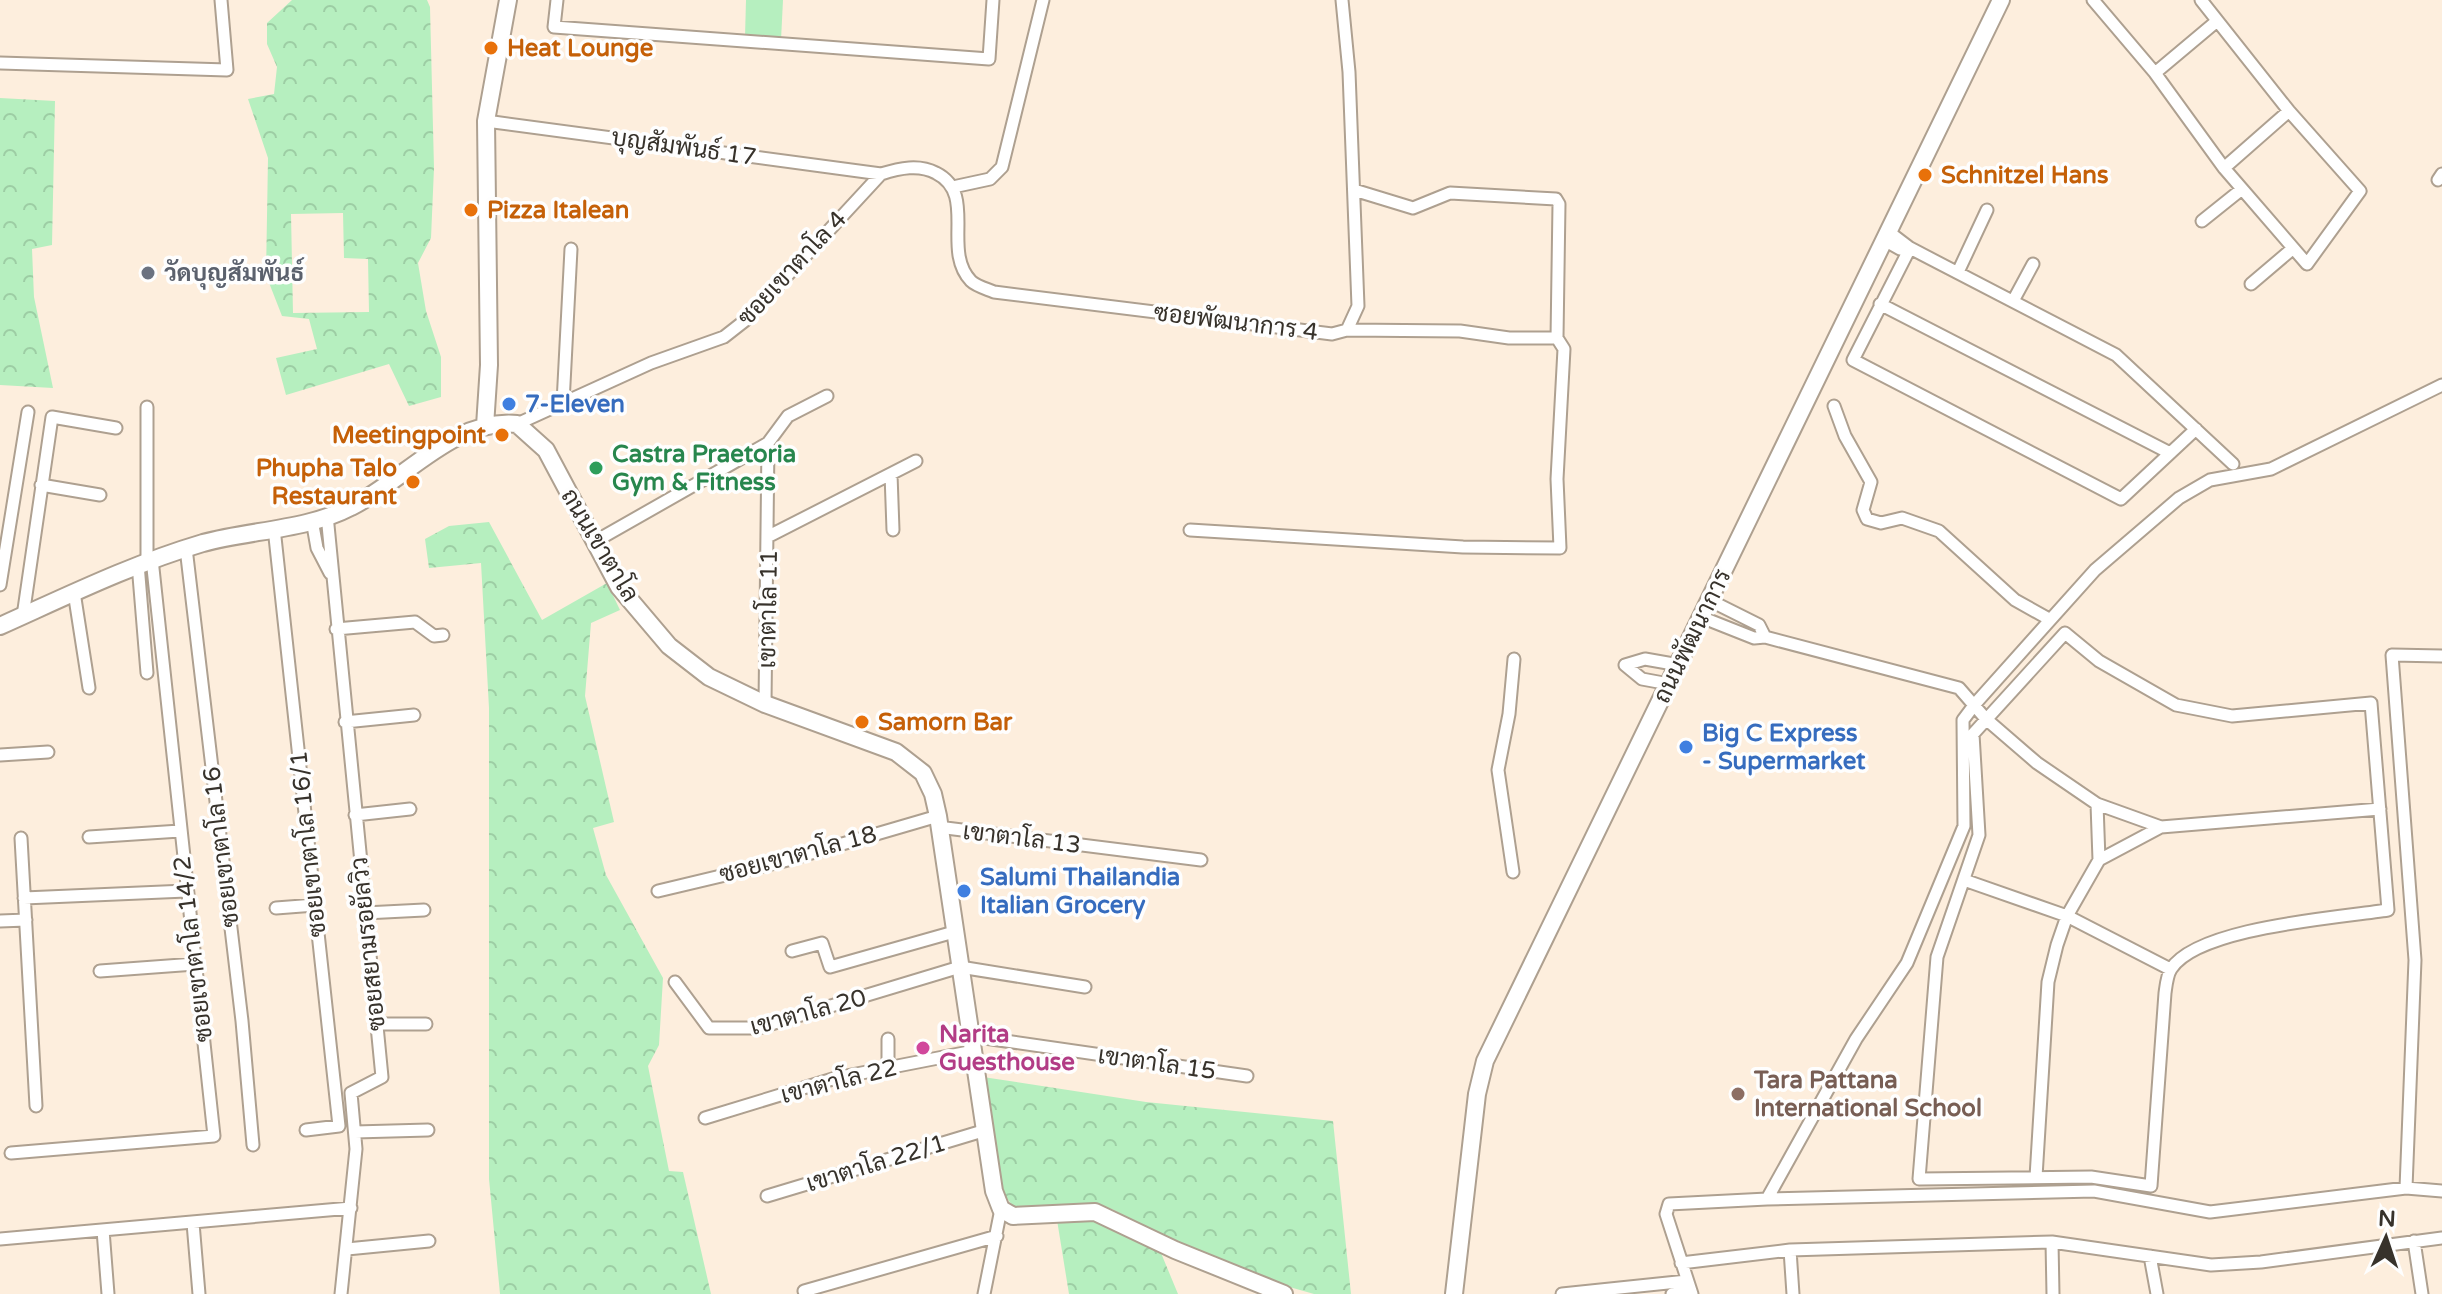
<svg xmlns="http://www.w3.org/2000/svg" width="2442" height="1294" font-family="'Varela Round',Sarabun,sans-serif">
<defs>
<pattern id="forest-crowns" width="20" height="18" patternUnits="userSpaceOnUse" patternTransform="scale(2)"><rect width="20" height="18" fill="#b6efbf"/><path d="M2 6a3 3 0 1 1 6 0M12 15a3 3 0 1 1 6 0" fill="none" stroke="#9dcda4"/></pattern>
</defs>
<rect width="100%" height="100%" fill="#fdeedd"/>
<!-- forest -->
<path fill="url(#forest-crowns)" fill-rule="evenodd" d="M 292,0 L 427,0 L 430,7 L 434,168 L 431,238 L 418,263 L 426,311 L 441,357 L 441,397 L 409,406 L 389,364 L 286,395 L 276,358 L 317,349 L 309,319 L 282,316 L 266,275 L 268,158 L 248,99 L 274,94 L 277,67 L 267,44 L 267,23 ZM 343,213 L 344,258 L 368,259 L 369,312 L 293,313 L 291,214 Z
M 0,98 L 55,101 L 52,245 L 32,249 L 34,297 L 53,388 L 0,385 Z
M 489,522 L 542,620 L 607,583 L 620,610 L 591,623 L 585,696 L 614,822 L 593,828 L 606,875 L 663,978 L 659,1045 L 648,1066 L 669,1171 L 683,1172 L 711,1294 L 500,1294 L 489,1179 L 489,708 L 481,563 L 429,568 L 425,539 L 449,526 Z
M 983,1077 L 1146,1102 L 1333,1121 L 1351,1294 L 1314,1294 L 1272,1282 L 1173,1242 L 1112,1209 L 1086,1205 L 1014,1206 C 989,1185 988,1110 983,1077 Z
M 1097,1219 L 1136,1236 L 1161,1253 L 1178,1294 L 1069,1294 L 1057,1220 Z"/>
<!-- green -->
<path fill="#b6efbf" d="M 746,0 L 783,0 L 781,40 L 745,37 Z"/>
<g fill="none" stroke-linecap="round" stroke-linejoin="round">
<defs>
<path id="street" d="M 557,0 L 554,27 L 989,59 L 993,0
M 2093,0 L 2155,73 L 2224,168 L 2307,264 L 2360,191 L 2289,111 L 2201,0
M 0,63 L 227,70 L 221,0
M 2155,73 L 2217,21
M 486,121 L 881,174 C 900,168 919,164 936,173 C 978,194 941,250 971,281 C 976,286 987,289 994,292 L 1332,334 L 1347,330 L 1358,306 L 1349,72 L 1342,0
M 2224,168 L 2289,111
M 2438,180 L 2442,174
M 953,187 L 990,179 L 1002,167 L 1043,0
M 1354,190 L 1413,208 L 1450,193 L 1556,199 L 1559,204 L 1557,338
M 2202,221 L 2242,189
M 1884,240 L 1900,249 L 1910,248 L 1889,232
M 1958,272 L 1987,210
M 2251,284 L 2291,250
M 2013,301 L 2033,264
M 1880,304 L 2170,453
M 563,403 L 571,249
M 1834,406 L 1845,436 L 1871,482 L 1863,510 L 1867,519 L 1881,523 L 1902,518 L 1939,531 L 2015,600 L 2049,619
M 517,424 L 651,363 L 724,337 L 747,319 L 881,174
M 2196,429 L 2121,499 L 1853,360 L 1910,248 L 2116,355 L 2233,464
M 891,474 L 893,530
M 41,485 L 100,495
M 327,515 L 382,1077 L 351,1093 L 356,1149 L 341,1294
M 312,520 L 317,548 L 330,573
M 274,528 L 339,1126 L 306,1130
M 1190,530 L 1463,547 L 1560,548 L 1557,479 L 1564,349 L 1557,338 L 1509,338 L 1460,331 L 1347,330
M 769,536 L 916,461
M 594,542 L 768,443
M 186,548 L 242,1021 L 253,1145
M 147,561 L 147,407
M 138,564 L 147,673
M 0,585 L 28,412
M 74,592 L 89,688
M 1709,600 L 1759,625 L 1765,637
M 23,616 L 52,417 L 116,428
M 1701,617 L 1754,638 L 1765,637 L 1959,688 L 1986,719 L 2037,763 L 2097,804 L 2161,827 L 2380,809
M 336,629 L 415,622 L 434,636 L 443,635
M 2065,633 L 2099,661 L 2176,705 L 2232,716 L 2371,703 L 2388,910 C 2338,918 2198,927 2171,969 C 2167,975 2166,986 2165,993 L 2151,1186 L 2091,1177 L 1919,1179 L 1937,957 L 1979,835 L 1973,734 Z
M 1625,665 L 1645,659 L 1679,665
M 1625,665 L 1642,679 L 1669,684
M 765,704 L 768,443 L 788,416 L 827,396
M 345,722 L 414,715
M 0,755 L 48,752
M 2097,804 L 2099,860
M 355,815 L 410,809
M 938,827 L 1201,860
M 89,837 L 180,831
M 21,838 L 36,1106
M 1513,872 L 1498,770 L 1509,714 L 1514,659
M 1964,880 L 2067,916 L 2170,969
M 658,891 L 784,861 L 938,816
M 24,898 L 186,891
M 276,908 L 315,905
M 365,913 L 424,910
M 0,921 L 26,920
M 792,951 L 822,943 L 830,967 L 954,932
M 100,971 L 195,964
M 675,982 L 709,1028 L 758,1028 L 960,967 L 1085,987
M 377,1024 L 426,1024
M 971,1036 L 1247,1076
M 888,1039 L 888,1067
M 705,1118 L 836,1078 L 974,1051
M 355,1132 L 428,1130
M 11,1153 L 214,1136 L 152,559
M 2036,1177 L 2048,982 L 2057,945 L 2067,916 L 2099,860 L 2161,827
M 2406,1188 L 2415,960 L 2392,655 L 2442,656
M 767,1196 L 986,1130
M 1767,1199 L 2094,1191 L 2210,1212 L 2406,1188 L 2442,1191
M 193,1223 L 199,1294
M 103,1230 L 108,1294
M 0,1239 L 351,1208
M 2414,1241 L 2422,1294
M 2052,1242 L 2053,1294
M 347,1249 L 429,1241
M 1790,1250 L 1793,1294
M 2150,1256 L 2157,1294
M 1681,1263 L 1790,1250 L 2052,1242 L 2211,1265 L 2261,1262 L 2442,1238
M 804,1291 L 997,1236
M 984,1294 L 1001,1209
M 1562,1294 L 1687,1281
M 1672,1294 L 1691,1291
M 1692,1294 L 1666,1214 L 1669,1204 L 1767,1199 L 1856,1039 L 1907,963 L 1964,826 L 1963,720 L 1975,704 L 2095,570 L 2179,498 L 2210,480 L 2271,469 L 2442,385"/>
<path id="secondary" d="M 485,426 L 489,365 L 486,121 L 508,0
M 0,626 C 67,596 132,564 203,543 C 251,530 307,530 351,507 C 404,481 453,418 517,424 L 546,450 L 619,587 L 669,646 L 709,677 L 765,704 L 896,752 L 923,773 L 933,794 L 938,816 L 994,1191 L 1001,1209 L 1013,1216 L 1095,1212 L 1175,1250 L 1284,1294
M 1454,1294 L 1477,1094 L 1485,1061 L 2001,0"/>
</defs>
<!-- street casing -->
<use href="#street" stroke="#aea090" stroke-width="15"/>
<!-- secondary casing -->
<use href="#secondary" stroke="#aea090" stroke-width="20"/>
<!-- street -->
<use href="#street" stroke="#fff" stroke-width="11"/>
<!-- secondary -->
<use href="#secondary" stroke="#fff" stroke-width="16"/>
</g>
<!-- markers -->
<g fill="#e8710a" stroke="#fefefe" stroke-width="3">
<circle cx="491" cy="48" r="8"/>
<circle cx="1925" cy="175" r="8"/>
<circle cx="471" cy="210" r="8"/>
<circle cx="502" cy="435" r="8"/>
<circle cx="413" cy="482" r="8"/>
<circle cx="862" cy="722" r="8"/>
</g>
<circle fill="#6b7280" stroke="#fefefe" stroke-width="3" cx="148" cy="273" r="8"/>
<g fill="#3f7fe0" stroke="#fefefe" stroke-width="3">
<circle cx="509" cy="404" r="8"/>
<circle cx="1686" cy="747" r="8"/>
<circle cx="964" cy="891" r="8"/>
</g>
<circle fill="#2e9e5b" stroke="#fefefe" stroke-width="3" cx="596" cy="468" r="8"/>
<circle fill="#d1479c" stroke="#fefefe" stroke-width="3" cx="923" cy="1048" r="8"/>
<circle fill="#8d6e63" stroke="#fefefe" stroke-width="3" cx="1738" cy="1094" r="8"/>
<g text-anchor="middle" stroke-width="7" stroke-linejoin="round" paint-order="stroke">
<!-- food labels -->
<g font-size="24" font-weight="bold" fill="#c56008" stroke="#fefefe" text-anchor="start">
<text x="507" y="56">Heat Lounge</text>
<text x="1941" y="183">Schnitzel Hans</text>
<text x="487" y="218">Pizza Italean</text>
<text x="486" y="443" text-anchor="end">Meetingpoint</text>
<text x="397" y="476" text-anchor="end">Phupha Talo<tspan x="397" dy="28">Restaurant</tspan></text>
<text x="878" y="730">Samorn Bar</text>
</g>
<!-- street labels -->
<g font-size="24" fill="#37322b" stroke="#fefefe">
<text transform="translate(684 147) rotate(8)" y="8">บุญสัมพันธ์ 17</text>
<text transform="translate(792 268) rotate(-47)" y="8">ซอยเขาตาโล 4</text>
<text transform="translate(1236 322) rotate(7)" y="8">ซอยพัฒนาการ 4</text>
<text transform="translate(600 545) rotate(59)" y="8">ถนนเขาตาโล</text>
<text transform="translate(768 609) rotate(-89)" y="8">เขาตาโล 11</text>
<text transform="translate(1692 636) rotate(-64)" y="8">ถนนพัฒนาการ</text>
<text transform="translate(1022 838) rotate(7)" y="8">เขาตาโล 13</text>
<text transform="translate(308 844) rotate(-96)" y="8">ซอยเขาตาโล 16/1</text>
<text transform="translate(221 847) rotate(-97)" y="8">ซอยเขาตาโล 16</text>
<text transform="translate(798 854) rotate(-15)" y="8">ซอยเขาตาโล 18</text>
<text transform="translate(368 944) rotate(-96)" y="8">ซอยสยามรอยัลวิว</text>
<text transform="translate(193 949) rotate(-97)" y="8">ซอยเขาตาโล 14/2</text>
<text transform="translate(808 1012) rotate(-15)" y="8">เขาตาโล 20</text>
<text transform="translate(1157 1063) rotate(8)" y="8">เขาตาโล 15</text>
<text transform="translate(839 1081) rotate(-14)" y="8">เขาตาโล 22</text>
<text transform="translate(876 1163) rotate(-17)" y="8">เขาตาโล 22/1</text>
</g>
<!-- worship labels -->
<g font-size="24" font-weight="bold" fill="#5b616d" stroke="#fefefe" text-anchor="start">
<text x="164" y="281">วัดบุญสัมพันธ์</text>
</g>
<!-- shop labels -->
<g font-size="24" font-weight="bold" fill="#366cbe" stroke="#fefefe" text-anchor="start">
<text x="525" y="412">7-Eleven</text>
<text x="1702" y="741">Big C Express<tspan x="1702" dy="28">- Supermarket</tspan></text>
<text x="980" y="885">Salumi Thailandia<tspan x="980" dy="28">Italian Grocery</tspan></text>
</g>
<!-- leisure labels -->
<g font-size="24" font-weight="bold" fill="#27864d" stroke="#fefefe" text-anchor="start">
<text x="612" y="462">Castra Praetoria<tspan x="612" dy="28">Gym &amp; Fitness</tspan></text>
</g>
<!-- hotel labels -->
<g font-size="24" font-weight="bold" fill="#b23c85" stroke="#fefefe" text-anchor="start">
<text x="939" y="1042">Narita<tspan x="939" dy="28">Guesthouse</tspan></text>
</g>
<!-- education labels -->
<g font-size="24" font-weight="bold" fill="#785e54" stroke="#fefefe" text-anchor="start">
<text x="1754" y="1088">Tara Pattana<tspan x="1754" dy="28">International School</tspan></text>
</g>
</g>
<!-- north arrow -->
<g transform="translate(2386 1238) rotate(3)" stroke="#fefefe" stroke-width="6" paint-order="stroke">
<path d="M0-6L14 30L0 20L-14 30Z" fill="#37322b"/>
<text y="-12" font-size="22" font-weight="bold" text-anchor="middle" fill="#37322b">N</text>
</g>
</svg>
